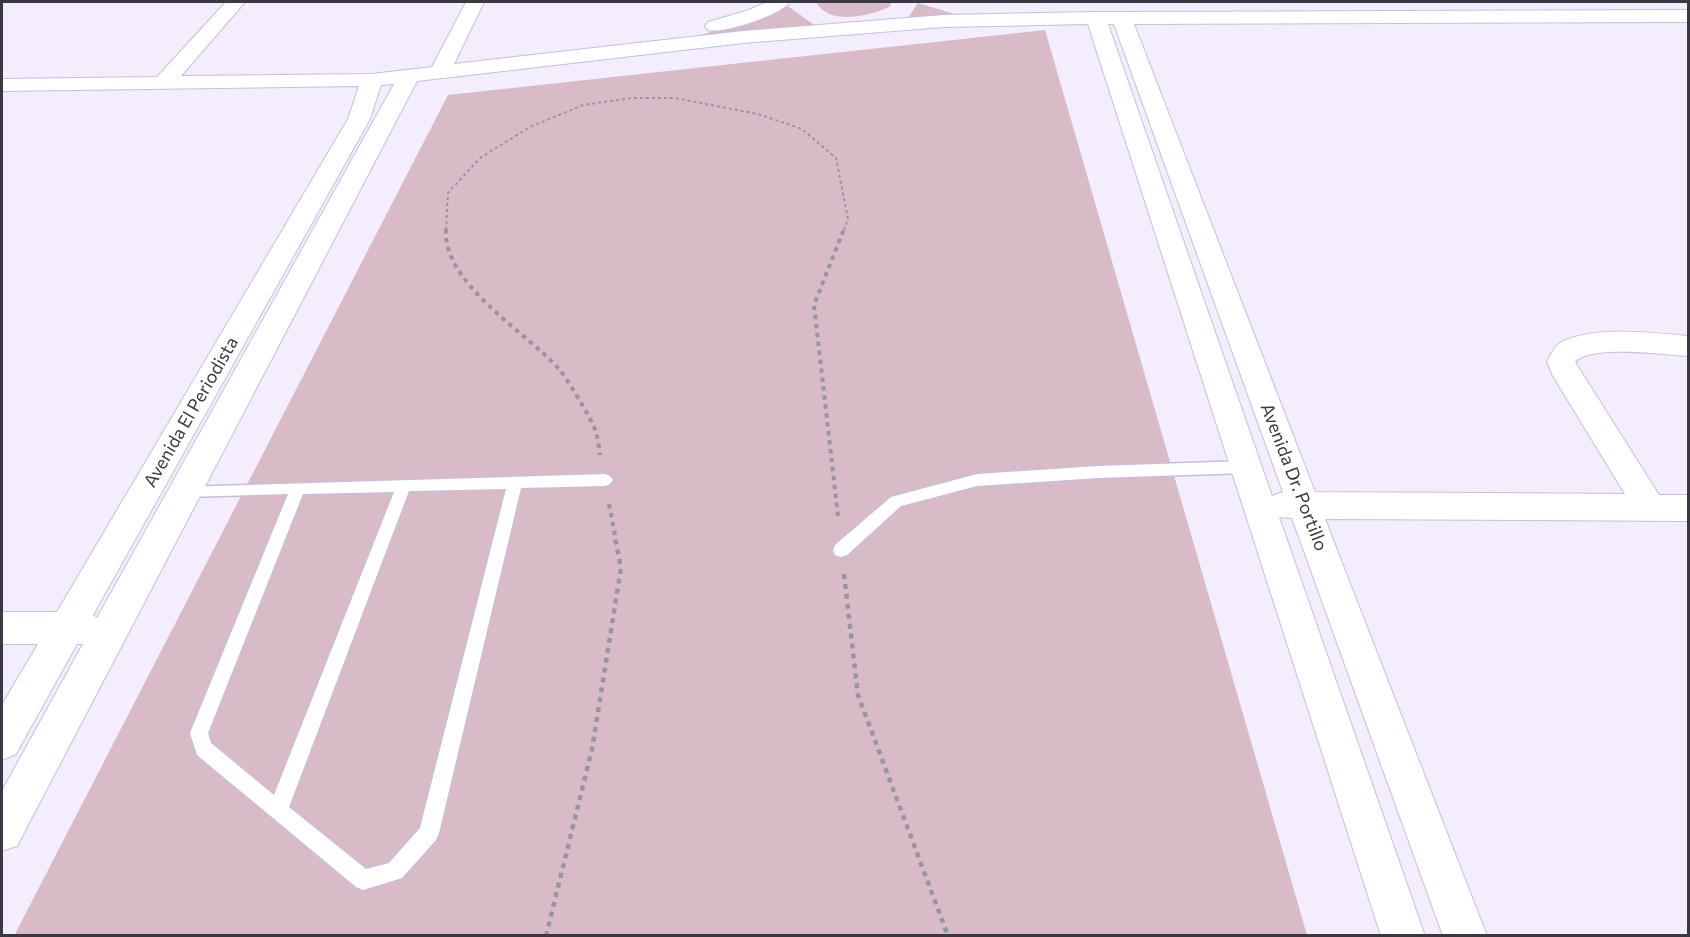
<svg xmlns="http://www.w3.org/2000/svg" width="1690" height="937" font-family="Commissioner,sans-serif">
<rect width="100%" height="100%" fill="#f3edfe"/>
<!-- green -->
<path fill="#d9bbc8" d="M 816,2 L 892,2 L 889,7 C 870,16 829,26 816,2 Z
M 918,3 L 961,16 L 907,19 Z
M 788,6 L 817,27 L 684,41 Z
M 1045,30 L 1307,935 L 14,936 L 448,95 Z"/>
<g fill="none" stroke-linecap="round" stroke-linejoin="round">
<defs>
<path id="lane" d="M 1246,461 L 1251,463 L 1253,467 L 1251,471 L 1246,473 L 1098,478 L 977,486 L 901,506 L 847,555 L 841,557 L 835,555 L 833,550 L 835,545 L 891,497 L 977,474 L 1098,466 Z
M 605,474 L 610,476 L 613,480 L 610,484 L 605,486 L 521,488 L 439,833 L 436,840 L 402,878 L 363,890 L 356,887 L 197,755 L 190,733 L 288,494 L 185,497 L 180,495 L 177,491 L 180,487 ZM 506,489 L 420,828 L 389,863 L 366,869 L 289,807 L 409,491 ZM 394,492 L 274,795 L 211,743 L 208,733 L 303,494 Z"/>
<path id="street" d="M 226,2 L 245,2 L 181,76 L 372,74 L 432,67 L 466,2 L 484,2 L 454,64 L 743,31 L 944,15 L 1096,12 L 1688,10 L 1688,22 L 1134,24 L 1315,492 L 1625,494 L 1553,376 L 1547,362 C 1550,356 1554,347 1560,343 C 1592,325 1653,333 1688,336 L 1688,356 C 1664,355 1592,344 1575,362 L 1659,495 L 1688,495 L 1688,521 L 1325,519 L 1487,936 L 1443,936 L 1292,518 L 1279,517 L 1425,936 L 1381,936 L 1088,24 L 944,27 L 743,43 L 417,81 L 17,846 L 2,851 L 2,791 L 83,644 L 77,644 L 16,754 L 2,760 L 2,705 L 38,644 L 2,644 L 2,612 L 57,612 L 348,119 L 359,86 L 2,91 L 2,79 L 157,77 ZM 1108,24 L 1114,24 L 1283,492 L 1272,496 ZM 394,84 L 97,618 L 93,615 L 370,119 L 381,85 Z
M 767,2 L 790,2 C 781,15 723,34 708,30 L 705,26 L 708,22 L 749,10 Z"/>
</defs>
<!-- lane casing -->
<use href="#lane" stroke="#c8beda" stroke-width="3"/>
<!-- street casing -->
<use href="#street" stroke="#c8beda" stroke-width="2"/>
<!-- path-far2 -->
<path stroke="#9994a2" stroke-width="2" stroke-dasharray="3 3" stroke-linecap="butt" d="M 446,230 L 448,193 L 480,158 L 530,127 L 583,105 L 632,98 L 675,98 L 758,114 L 802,129 L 836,158 L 848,219 L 844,230"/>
<!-- path-far1 -->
<path stroke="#9994a2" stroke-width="4" stroke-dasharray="4.5 4.5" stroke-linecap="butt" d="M 446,229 C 442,283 526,332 559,369 C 567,378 592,420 596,432 C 598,439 599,448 600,455
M 609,504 L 615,535
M 838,516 L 814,305 L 844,229"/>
<!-- path -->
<path stroke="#9994a2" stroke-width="4.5" stroke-dasharray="5 5" stroke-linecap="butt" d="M 844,574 L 858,695 L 948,936
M 546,936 L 592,749 L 621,568 L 614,533"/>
<!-- lane -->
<use href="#lane" fill="#fff" fill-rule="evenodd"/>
<!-- street -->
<use href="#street" fill="#fff" fill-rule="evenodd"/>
</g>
<g text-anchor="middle" stroke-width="6" stroke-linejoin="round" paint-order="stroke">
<!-- street labels -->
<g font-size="18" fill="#3c3843" stroke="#fff">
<text transform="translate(191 412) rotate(-60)" y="6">Avenida El Periodista</text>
<text transform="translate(1294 477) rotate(69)" y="6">Avenida Dr. Portillo</text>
</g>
</g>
<!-- border -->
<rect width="1690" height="937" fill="none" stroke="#3c3843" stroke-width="6"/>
</svg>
